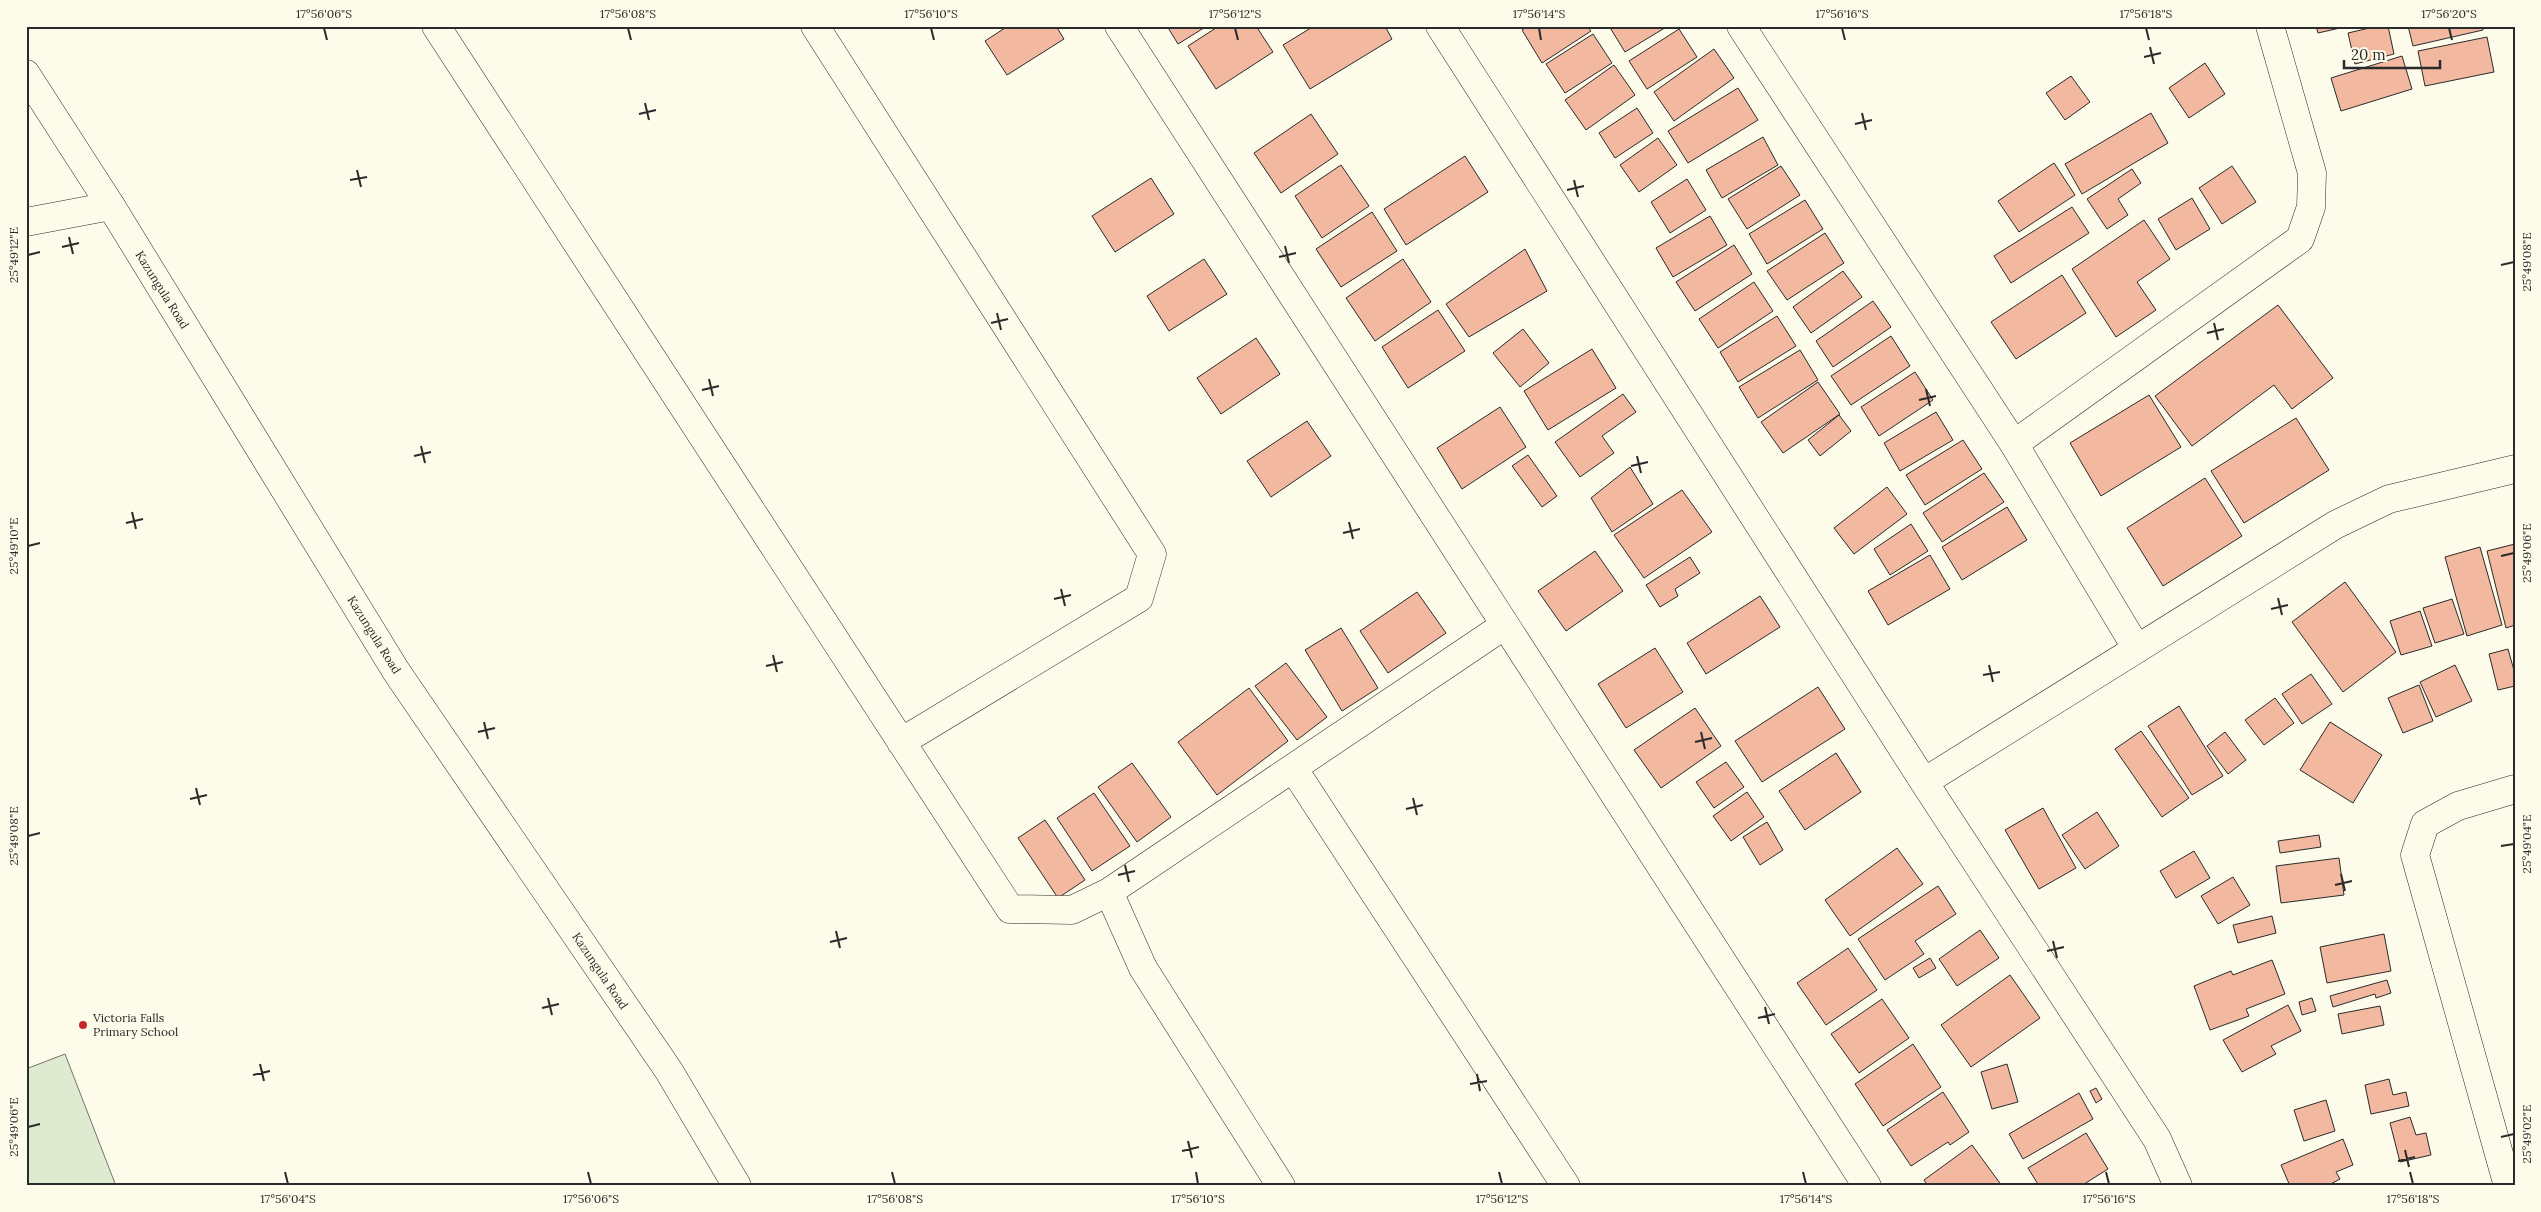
<svg xmlns="http://www.w3.org/2000/svg" width="2541" height="1212" font-family="Lora,serif">
<rect width="100%" height="100%" fill="#fdfbea"/>
<!-- grass -->
<path fill="#deebd1" stroke="#74746e" d="M 65,1054 L 116,1186 L 26,1186 L 26,1069 Z"/>
<!-- building -->
<path fill="#f2b8a0" stroke="#2b2b2b" d="M 1008,26 L 1056,26 L 1064,39 L 1007,75 L 985,41 Z
M 1167,26 L 1207,26 L 1178,44 Z
M 1219,26 L 1256,26 L 1273,52 L 1216,89 L 1188,46 Z
M 1314,26 L 1385,26 L 1392,39 L 1310,89 L 1283,45 Z
M 1528,26 L 1587,26 L 1591,31 L 1542,63 L 1522,30 Z
M 1609,26 L 1668,26 L 1625,52 Z
M 2316,26 L 2349,26 L 2318,33 Z
M 2378,26 L 2388,26 L 2394,54 L 2355,64 L 2348,33 Z
M 2408,26 L 2483,26 L 2483,30 L 2413,46 Z
M 1679,29 L 1697,57 L 1647,89 L 1629,61 Z
M 1593,34 L 1612,63 L 1565,93 L 1546,64 Z
M 2487,37 L 2494,72 L 2425,86 L 2418,51 Z
M 1714,49 L 1734,78 L 1674,121 L 1654,92 Z
M 2402,56 L 2412,89 L 2341,111 L 2331,78 Z
M 2205,63 L 2225,94 L 2189,118 L 2169,88 Z
M 1614,65 L 1635,95 L 1586,130 L 1565,100 Z
M 2071,76 L 2090,102 L 2065,120 L 2046,93 Z
M 1738,88 L 1758,120 L 1688,163 L 1668,131 Z
M 1637,108 L 1653,133 L 1615,158 L 1599,133 Z
M 2151,113 L 2168,143 L 2082,194 L 2065,164 Z
M 1311,114 L 1338,154 L 1281,193 L 1254,153 Z
M 1763,137 L 1778,165 L 1722,198 L 1706,170 Z
M 1658,138 L 1677,165 L 1639,192 L 1620,165 Z
M 1465,156 L 1488,192 L 1406,245 L 1384,209 Z
M 2054,163 L 2075,195 L 2019,232 L 1998,201 Z
M 1341,165 L 1369,206 L 1322,238 L 1295,196 Z
M 1781,166 L 1800,195 L 1747,229 L 1728,199 Z
M 2232,166 L 2256,202 L 2222,224 L 2199,188 Z
M 2132,169 L 2141,183 L 2118,199 L 2128,215 L 2107,229 L 2087,199 Z
M 1151,178 L 1174,214 L 1115,252 L 1092,216 Z
M 1687,179 L 1706,210 L 1670,233 L 1651,202 Z
M 2192,198 L 2210,229 L 2176,250 L 2158,219 Z
M 1805,200 L 1823,229 L 1767,264 L 1749,234 Z
M 2072,207 L 2089,233 L 2011,283 L 1994,256 Z
M 1372,212 L 1397,251 L 1341,287 L 1316,249 Z
M 1710,216 L 1727,245 L 1673,277 L 1656,248 Z
M 2144,220 L 2170,259 L 2137,282 L 2156,310 L 2116,337 L 2072,269 Z
M 1825,233 L 1844,263 L 1787,300 L 1767,271 Z
M 1734,245 L 1752,274 L 1695,311 L 1676,282 Z
M 1525,249 L 1547,291 L 1469,337 L 1446,304 Z
M 1204,259 L 1227,294 L 1169,331 L 1147,296 Z
M 1403,259 L 1431,302 L 1375,341 L 1346,298 Z
M 1843,271 L 1862,297 L 1811,333 L 1793,307 Z
M 2062,275 L 2086,313 L 2016,359 L 1991,322 Z
M 1754,282 L 1773,311 L 1718,348 L 1699,319 Z
M 1873,301 L 1891,327 L 1833,367 L 1816,341 Z
M 2278,305 L 2333,378 L 2292,409 L 2274,385 L 2192,446 L 2155,396 Z
M 1438,310 L 1465,351 L 1408,388 L 1382,347 Z
M 1777,316 L 1796,346 L 1738,382 L 1720,352 Z
M 1523,329 L 1549,363 L 1520,387 L 1493,353 Z
M 1891,336 L 1910,366 L 1851,405 L 1831,376 Z
M 1256,338 L 1280,374 L 1221,414 L 1197,378 Z
M 1592,349 L 1616,388 L 1548,430 L 1524,391 Z
M 1800,350 L 1818,380 L 1758,418 L 1739,387 Z
M 1915,372 L 1933,400 L 1879,436 L 1861,407 Z
M 1818,382 L 1840,414 L 1783,453 L 1761,422 Z
M 1623,394 L 1636,412 L 1602,436 L 1614,453 L 1580,477 L 1555,442 Z
M 2149,395 L 2181,447 L 2101,496 L 2070,443 Z
M 1500,407 L 1526,447 L 1462,489 L 1437,448 Z
M 1936,412 L 1953,440 L 1900,471 L 1884,443 Z
M 1839,415 L 1851,431 L 1820,456 L 1808,440 Z
M 2296,418 L 2329,470 L 2244,523 L 2211,471 Z
M 1307,421 L 1331,456 L 1271,497 L 1247,461 Z
M 1963,440 L 1982,469 L 1925,505 L 1906,475 Z
M 1528,455 L 1557,496 L 1542,507 L 1512,466 Z
M 1630,467 L 1653,504 L 1612,532 L 1591,498 Z
M 1984,473 L 2004,502 L 1942,542 L 1923,513 Z
M 2205,478 L 2242,536 L 2163,586 L 2127,528 Z
M 1887,487 L 1907,514 L 1854,554 L 1834,528 Z
M 1682,490 L 1712,532 L 1644,578 L 1614,535 Z
M 2007,507 L 2027,540 L 1962,580 L 1942,547 Z
M 1911,524 L 1928,551 L 1890,575 L 1874,549 Z
M 2515,544 L 2515,625 L 2506,628 L 2487,551 Z
M 2480,547 L 2502,625 L 2467,636 L 2445,557 Z
M 1595,551 L 1623,591 L 1566,631 L 1538,591 Z
M 1930,555 L 1950,589 L 1888,625 L 1868,591 Z
M 1690,557 L 1700,573 L 1675,589 L 1678,596 L 1660,607 L 1646,585 Z
M 2345,582 L 2396,652 L 2343,692 L 2292,622 Z
M 1417,592 L 1446,633 L 1388,673 L 1360,631 Z
M 1760,596 L 1780,627 L 1706,674 L 1687,643 Z
M 2452,599 L 2464,634 L 2435,643 L 2423,608 Z
M 2420,611 L 2432,646 L 2401,655 L 2390,621 Z
M 1341,628 L 1378,688 L 1342,711 L 1305,650 Z
M 1655,648 L 1683,692 L 1626,728 L 1598,684 Z
M 2508,649 L 2515,674 L 2515,686 L 2498,690 L 2489,654 Z
M 1286,663 L 1327,717 L 1297,740 L 1255,686 Z
M 2455,665 L 2472,701 L 2436,717 L 2420,682 Z
M 2311,674 L 2332,704 L 2302,724 L 2282,694 Z
M 2419,685 L 2433,721 L 2403,733 L 2388,698 Z
M 1818,687 L 1845,729 L 1762,782 L 1735,741 Z
M 1249,688 L 1288,741 L 1217,795 L 1178,742 Z
M 2275,698 L 2294,723 L 2264,745 L 2245,720 Z
M 2179,706 L 2223,776 L 2192,795 L 2148,726 Z
M 1695,708 L 1721,746 L 1661,788 L 1634,750 Z
M 2330,722 L 2382,755 L 2353,803 L 2300,770 Z
M 2141,731 L 2189,798 L 2162,817 L 2115,749 Z
M 2225,732 L 2246,760 L 2228,774 L 2207,746 Z
M 1836,753 L 1861,792 L 1805,830 L 1779,791 Z
M 1726,762 L 1744,787 L 1714,808 L 1696,782 Z
M 1132,763 L 1171,817 L 1137,842 L 1098,787 Z
M 1747,792 L 1764,817 L 1731,841 L 1713,816 Z
M 1094,793 L 1130,846 L 1092,871 L 1057,818 Z
M 2043,808 L 2076,868 L 2039,889 L 2005,830 Z
M 2097,812 L 2119,846 L 2085,869 L 2062,835 Z
M 1045,820 L 1085,880 L 1058,898 L 1018,838 Z
M 1767,822 L 1783,850 L 1760,865 L 1743,837 Z
M 2319,835 L 2321,847 L 2280,853 L 2278,841 Z
M 1897,848 L 1923,884 L 1850,936 L 1825,900 Z
M 2194,851 L 2210,878 L 2176,898 L 2160,871 Z
M 2339,858 L 2344,895 L 2281,903 L 2276,866 Z
M 2233,877 L 2250,905 L 2218,924 L 2201,896 Z
M 1938,886 L 1956,914 L 1915,941 L 1924,954 L 1885,980 L 1858,939 Z
M 2272,916 L 2276,933 L 2238,943 L 2233,925 Z
M 1980,930 L 1999,958 L 1957,986 L 1939,959 Z
M 2384,934 L 2391,971 L 2327,983 L 2320,947 Z
M 1848,948 L 1877,990 L 1826,1025 L 1797,983 Z
M 1930,958 L 1936,968 L 1919,978 L 1913,968 Z
M 2272,960 L 2285,994 L 2246,1009 L 2249,1016 L 2210,1030 L 2194,986 L 2231,971 L 2233,975 Z
M 2010,975 L 2040,1018 L 1971,1067 L 1941,1025 Z
M 2387,980 L 2391,993 L 2376,998 L 2375,994 L 2333,1007 L 2330,996 Z
M 2312,998 L 2316,1011 L 2302,1015 L 2299,1002 Z
M 1882,999 L 1909,1038 L 1859,1073 L 1831,1034 Z
M 2288,1005 L 2301,1031 L 2271,1046 L 2276,1054 L 2242,1072 L 2223,1040 Z
M 2380,1006 L 2384,1025 L 2342,1034 L 2338,1014 Z
M 1913,1044 L 1941,1087 L 1883,1126 L 1855,1084 Z
M 2007,1064 L 2018,1102 L 1992,1109 L 1981,1072 Z
M 2389,1079 L 2393,1095 L 2406,1092 L 2409,1106 L 2371,1114 L 2365,1085 Z
M 2096,1088 L 2102,1099 L 2096,1103 L 2090,1091 Z
M 1943,1092 L 1969,1132 L 1950,1145 L 1948,1142 L 1911,1166 L 1887,1130 Z
M 2079,1093 L 2093,1119 L 2023,1159 L 2009,1134 Z
M 2326,1100 L 2335,1131 L 2304,1141 L 2294,1110 Z
M 2410,1117 L 2416,1135 L 2426,1133 L 2431,1155 L 2400,1162 L 2390,1123 Z
M 2086,1133 L 2108,1169 L 2081,1186 L 2039,1186 L 2028,1168 Z
M 2343,1139 L 2353,1165 L 2336,1172 L 2340,1179 L 2327,1186 L 2290,1186 L 2281,1165 Z
M 1972,1145 L 2002,1186 L 1928,1186 L 1924,1180 Z"/>
<g fill="none" stroke-linecap="round" stroke-linejoin="round">
<defs>
<path id="street" d="M 436,26 L 1010,909 L 1072,910 L 1109,892 L 1505,625
M 815,26 L 1152,554 L 1139,598 L 901,742
M 1119,26 L 1867,1186
M 1440,26 L 1924,782 L 2157,1139 L 2178,1186
M 1741,26 L 2014,444 L 2137,649
M 26,222 L 111,206
M 2014,444 L 2300,239 L 2311,207 L 2312,173 L 2270,26
M 1293,768 L 1566,1186
M 1924,782 L 2335,525 L 2389,499 L 2515,469
M 1109,892 L 1143,968 L 1281,1186
M 2508,1186 L 2415,855 L 2425,824 L 2458,806 L 2515,789"/>
<path id="primary" d="M 26,74 L 111,206 L 396,671 L 669,1071 L 737,1186"/>
</defs>
<!-- street casing -->
<use href="#street" stroke="#2b2b2b" stroke-width="29"/>
<!-- primary casing -->
<use href="#primary" stroke="#2b2b2b" stroke-width="29"/>
<!-- street -->
<use href="#street" stroke="#fdfbea" stroke-width="28"/>
<!-- primary -->
<use href="#primary" stroke="#fdfbea" stroke-width="28"/>
</g>
<!-- ticks -->
<path fill="none" stroke="#2b2b2b" stroke-width="2" d="M 324,28 L 327,40M 628,28 L 631,40M 931,28 L 934,40M 1235,28 L 1238,40M 1539,28 L 1541,40M 1842,28 L 1845,40M 2146,28 L 2149,40M 2449,28 L 2452,40M 2150,47 L 2154,64M 2144,57 L 2161,53M 645,103 L 649,120M 1862,113 L 1866,130M 639,114 L 656,110M 1855,124 L 1872,120M 357,170 L 361,187M 350,180 L 367,177M 1574,180 L 1578,197M 1567,190 L 1584,186M 69,237 L 73,254M 1285,246 L 1289,263M 62,247 L 79,243M 28,255 L 40,252M 1279,257 L 1296,253M 2501,265 L 2514,262M 997,313 L 1001,330M 991,323 L 1008,319M 2214,323 L 2218,340M 2207,333 L 2224,329M 709,379 L 713,396M 1926,389 L 1930,406M 702,390 L 719,386M 1919,400 L 1936,396M 421,446 L 425,463M 414,456 L 431,452M 1637,456 L 1641,473M 1631,466 L 1648,462M 132,512 L 136,529M 1349,522 L 1353,539M 126,523 L 143,519M 1343,533 L 1360,529M 28,546 L 40,543M 2501,556 L 2514,553M 1061,589 L 1065,606M 2278,598 L 2282,615M 1054,599 L 1071,595M 2271,609 L 2288,605M 773,655 L 777,672M 1989,665 L 1993,682M 766,666 L 783,662M 1983,675 L 2000,672M 484,722 L 488,739M 478,732 L 495,728M 1701,732 L 1705,749M 1695,742 L 1712,738M 196,788 L 200,805M 1413,798 L 1417,815M 190,799 L 207,795M 1406,809 L 1423,805M 28,836 L 40,833M 2501,846 L 2514,844M 1125,865 L 1129,882M 2341,874 L 2345,891M 1118,875 L 1135,871M 2335,885 L 2352,881M 836,931 L 840,948M 2053,941 L 2057,958M 830,942 L 847,938M 2047,951 L 2064,947M 548,998 L 552,1015M 1765,1007 L 1769,1024M 542,1008 L 559,1004M 1758,1018 L 1775,1014M 260,1064 L 264,1081M 1477,1074 L 1480,1091M 253,1075 L 270,1071M 1470,1084 L 1487,1081M 28,1127 L 40,1124M 2501,1137 L 2514,1134M 1188,1141 L 1192,1158M 2405,1150 L 2409,1167M 1182,1151 L 1199,1147M 2398,1161 L 2415,1157M 285,1172 L 288,1184M 588,1172 L 591,1184M 892,1172 L 895,1184M 1196,1172 L 1198,1184M 1499,1172 L 1502,1184M 1803,1172 L 1806,1184M 2106,1172 L 2109,1184M 2410,1172 L 2413,1184"/>
<!-- markers -->
<circle fill="#c62828" stroke="#fdfbea" stroke-width="2" cx="83" cy="1025" r="5"/>
<g text-anchor="middle" stroke-width="4" stroke-linejoin="round" paint-order="stroke">
<!-- street labels -->
<g font-size="12" fill="#2b2b2b" stroke="#fdfbea">
<text transform="translate(162 290) rotate(58)" y="4">Kazungula Road</text>
<text transform="translate(374 635) rotate(58)" y="4">Kazungula Road</text>
<text transform="translate(600 971) rotate(56)" y="4">Kazungula Road</text>
</g>
<!-- poi labels -->
<g font-size="12" fill="#2b2b2b" stroke="#fdfbea" text-anchor="start">
<text x="93" y="1022">Victoria Falls<tspan x="93" dy="14">Primary School</tspan></text>
</g>
</g>
<!-- border -->
<rect width="2541" height="1212" fill="none" stroke="#fdfbea" stroke-width="55"/>
<!-- scale -->
<path d="M2344 60v8h96v-8" fill="none" stroke="#2b2b2b" stroke-width="2.5"/>
<text x="2351" y="60" font-size="15" fill="#2b2b2b" stroke="#fdfbea" stroke-width="4" paint-order="stroke">20 m</text>
<rect x="28" y="28" width="2486" height="1156" fill="none" stroke="#2b2b2b" stroke-width="2"/>
<g font-size="12" text-anchor="middle" fill="#2b2b2b">
<text x="324" y="18">17°56'06"S</text>
<text x="628" y="18">17°56'08"S</text>
<text x="931" y="18">17°56'10"S</text>
<text x="1235" y="18">17°56'12"S</text>
<text x="1539" y="18">17°56'14"S</text>
<text x="1842" y="18">17°56'16"S</text>
<text x="2146" y="18">17°56'18"S</text>
<text x="2449" y="18">17°56'20"S</text>
<text transform="translate(14 255) rotate(-90)" y="4">25°49'12"E</text>
<text transform="translate(2527 262) rotate(-90)" y="4">25°49'08"E</text>
<text transform="translate(14 546) rotate(-90)" y="4">25°49'10"E</text>
<text transform="translate(2527 553) rotate(-90)" y="4">25°49'06"E</text>
<text transform="translate(14 836) rotate(-90)" y="4">25°49'08"E</text>
<text transform="translate(2527 844) rotate(-90)" y="4">25°49'04"E</text>
<text transform="translate(14 1127) rotate(-90)" y="4">25°49'06"E</text>
<text transform="translate(2527 1134) rotate(-90)" y="4">25°49'02"E</text>
<text x="288" y="1203">17°56'04"S</text>
<text x="591" y="1203">17°56'06"S</text>
<text x="895" y="1203">17°56'08"S</text>
<text x="1198" y="1203">17°56'10"S</text>
<text x="1502" y="1203">17°56'12"S</text>
<text x="1806" y="1203">17°56'14"S</text>
<text x="2109" y="1203">17°56'16"S</text>
<text x="2413" y="1203">17°56'18"S</text>
</g>
</svg>
